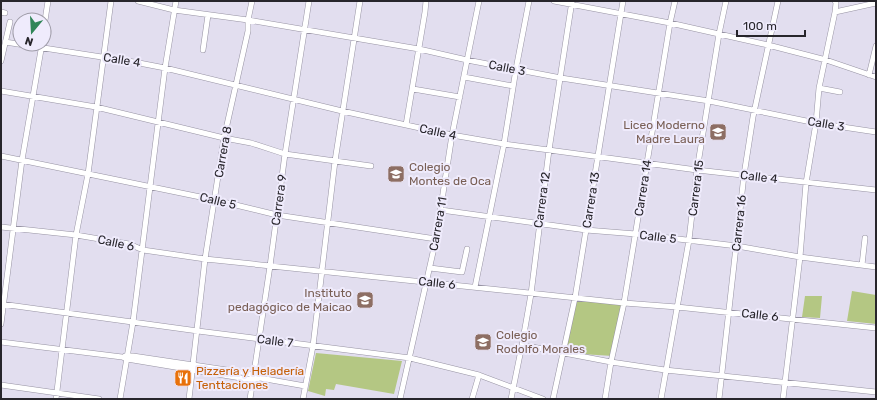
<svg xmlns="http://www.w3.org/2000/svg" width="877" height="400" font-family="Rubik,sans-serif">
<rect width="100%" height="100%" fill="#e2deef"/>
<!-- green -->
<path fill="#b4c783" d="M 852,291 L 876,295 L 876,324 L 847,321 Z
M 805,296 L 822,296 L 820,318 L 802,317 Z
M 575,298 L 624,303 L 613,356 L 565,353 Z
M 316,353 L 402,361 L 394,394 L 336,384 L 334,390 L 326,389 L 325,396 L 308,391 Z"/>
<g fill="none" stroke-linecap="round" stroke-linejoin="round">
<defs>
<path id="minor" d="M 138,1 L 174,10 L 248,20 L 419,49 L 467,60 L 561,78 L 709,101 L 816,123 L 876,132
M 554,1 L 670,23 L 768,45 L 826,60 L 876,77
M 1,12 L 5,13
M 835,12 L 876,3
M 44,27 L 48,1
M 5,42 L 134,62 L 165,68 L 342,111 L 452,135 L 504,144 L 697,170 L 876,190
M 203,50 L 208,15
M 1,61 L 10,22
M 869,75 L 876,46
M 464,77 L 513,86
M 819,88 L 840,92
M 413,89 L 460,97
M 1,91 L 96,107 L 224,138 L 251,143 L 285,154 L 371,166
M 406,125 L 425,12 L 426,1
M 1,156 L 215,200 L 277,215 L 436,239
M 441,210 L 586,230 L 636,234 L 737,246 L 800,257 L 876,267
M 1,227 L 76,235 L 129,244 L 143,250 L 205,259 L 624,303 L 677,307 L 876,328
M 862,265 L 865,238
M 430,268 L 462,272 L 467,249
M 475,287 L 504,144 L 516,69 L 529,1
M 1,304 L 198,331 L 410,358 L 479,375 L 543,399
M 1,324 L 22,160 L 42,44
M 1,342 L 122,357 L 127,359 L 253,380 L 260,378
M 522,345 L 611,362 L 665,370 L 876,392
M 125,356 L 133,356 L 247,373 L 260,378 L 305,386
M 1,385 L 99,399
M 56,399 L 76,235 L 88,174 L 111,1
M 120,399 L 133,322 L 165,68 L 176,1
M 189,399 L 205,259 L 224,138 L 248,31 L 248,20 L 252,1
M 250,399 L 270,266 L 285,154 L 309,1
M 303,399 L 313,346 L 335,161 L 360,1
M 400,399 L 436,239 L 452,135 L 479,1
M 472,399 L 479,375
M 511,399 L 522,345 L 531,294 L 549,150 L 572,1
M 553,399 L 575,298 L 623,1
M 605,399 L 611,362 L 624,303 L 670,23 L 675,1
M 661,399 L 689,240 L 697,170 L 719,34 L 726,1
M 719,399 L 744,175 L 753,117 L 778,1
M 783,399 L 800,257 L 806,183 L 816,123 L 819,88 L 835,12 L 836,3 L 835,1"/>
</defs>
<!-- minor casing -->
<use href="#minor" stroke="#9793a3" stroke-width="6"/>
<!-- minor -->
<use href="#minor" stroke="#fff" stroke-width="5"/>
</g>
<!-- icons -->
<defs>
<symbol id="school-square" viewBox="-11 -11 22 22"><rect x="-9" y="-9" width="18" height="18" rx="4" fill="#8d6e63" stroke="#efebfc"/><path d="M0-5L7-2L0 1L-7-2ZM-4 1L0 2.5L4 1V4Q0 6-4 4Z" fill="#fff"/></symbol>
<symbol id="restaurant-square" viewBox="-11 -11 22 22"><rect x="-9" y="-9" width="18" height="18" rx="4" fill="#e8710a" stroke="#efebfc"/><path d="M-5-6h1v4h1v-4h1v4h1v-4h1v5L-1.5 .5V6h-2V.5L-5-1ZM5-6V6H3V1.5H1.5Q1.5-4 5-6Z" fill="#fff"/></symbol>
</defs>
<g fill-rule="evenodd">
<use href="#school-square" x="708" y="122" width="20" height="20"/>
<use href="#school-square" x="386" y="164" width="20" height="20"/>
<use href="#school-square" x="355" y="290" width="20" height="20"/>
<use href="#school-square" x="473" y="332" width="20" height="20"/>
<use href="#restaurant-square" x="173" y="368" width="20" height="20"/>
</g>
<g text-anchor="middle" stroke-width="4" stroke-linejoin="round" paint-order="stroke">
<!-- street labels -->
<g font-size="12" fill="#27252b" stroke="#efebfc">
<text transform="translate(122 60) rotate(9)" y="4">Calle 4</text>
<text transform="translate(507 68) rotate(11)" y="4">Calle 3</text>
<text transform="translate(826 124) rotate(9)" y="4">Calle 3</text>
<text transform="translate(438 132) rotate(12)" y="4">Calle 4</text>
<text transform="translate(223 152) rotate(-80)" y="4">Carrera 8</text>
<text transform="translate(759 177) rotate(7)" y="4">Calle 4</text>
<text transform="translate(643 188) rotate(-81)" y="4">Carrera 14</text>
<text transform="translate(696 188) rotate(-83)" y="4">Carrera 15</text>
<text transform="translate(279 200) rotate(-82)" y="4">Carrera 9</text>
<text transform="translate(542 200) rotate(-82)" y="4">Carrera 12</text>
<text transform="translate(591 200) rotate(-81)" y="4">Carrera 13</text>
<text transform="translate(218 201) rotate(13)" y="4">Calle 5</text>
<text transform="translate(739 223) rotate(-84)" y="4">Carrera 16</text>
<text transform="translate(438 224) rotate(-80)" y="4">Carrera 11</text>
<text transform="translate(658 237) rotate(7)" y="4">Calle 5</text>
<text transform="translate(116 243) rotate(12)" y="4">Calle 6</text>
<text transform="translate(437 283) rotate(6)" y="4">Calle 6</text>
<text transform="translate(760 315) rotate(6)" y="4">Calle 6</text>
<text transform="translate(275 341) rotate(7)" y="4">Calle 7</text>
</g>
<!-- education labels -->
<g font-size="12" fill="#785e54" stroke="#efebfc" text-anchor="end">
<text x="705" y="129">Liceo Moderno<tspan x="705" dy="14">Madre Laura</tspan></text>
<text x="409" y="171" text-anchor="start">Colegio<tspan x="409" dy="14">Montes de Oca</tspan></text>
<text x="352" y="297">Instituto<tspan x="352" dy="14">pedagógico de Maicao</tspan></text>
<text x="496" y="339" text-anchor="start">Colegio<tspan x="496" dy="14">Rodolfo Morales</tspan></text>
</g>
<!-- food labels -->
<g font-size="12" fill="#c56008" stroke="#efebfc" text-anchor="start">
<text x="196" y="375">Pizzería y Heladería<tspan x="196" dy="14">Tenttaciones</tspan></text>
</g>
</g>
<!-- border -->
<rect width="877" height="400" fill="none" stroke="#27252b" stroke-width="4"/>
<!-- north arrow -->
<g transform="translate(32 32) rotate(198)"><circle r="19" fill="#efebfc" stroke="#9f9ca8"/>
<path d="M0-3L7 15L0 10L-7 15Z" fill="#308558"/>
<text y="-6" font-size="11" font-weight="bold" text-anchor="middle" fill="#27252b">N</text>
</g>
<!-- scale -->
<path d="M737 30v6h68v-6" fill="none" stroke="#27252b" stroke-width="2"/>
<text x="743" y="30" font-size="12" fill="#27252b" stroke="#efebfc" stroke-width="3" paint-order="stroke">100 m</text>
</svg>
